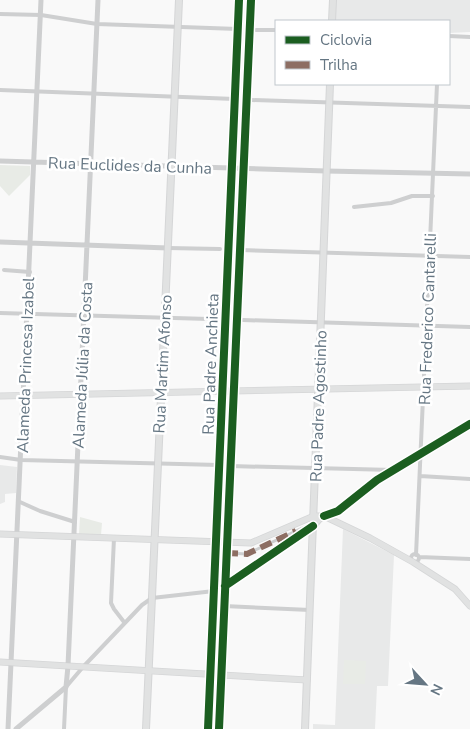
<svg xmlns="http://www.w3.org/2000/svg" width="470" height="729" font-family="'Nunito Sans',sans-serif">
<rect width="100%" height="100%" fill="#f9f9f9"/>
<!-- built -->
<path fill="#e8e9e9" d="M 336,0 L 470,0 L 470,32 L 449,33 L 449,21 L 335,21 Z
M 0,465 L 17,467 L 16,493 L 5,494 L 5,502 L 0,504 Z
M 343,529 L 394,555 L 388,686 L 377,686 L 375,729 L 313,729 L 313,724 L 335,725 Z"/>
<!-- green -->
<path fill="#e8ebe6" d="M 0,165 L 30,166 L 30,175 L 9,196 L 0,186 Z
M 80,517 L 102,523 L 101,535 L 79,534 Z
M 344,660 L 366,661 L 365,684 L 343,684 Z"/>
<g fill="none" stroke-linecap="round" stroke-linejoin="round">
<defs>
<path id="secondary" d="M 0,396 L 470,386
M 324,516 L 338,511 L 377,480 L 470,424
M 0,534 L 251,543 L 314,516 L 324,516 L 370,538 L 413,562 L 455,589 L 470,606
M 0,662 L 307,680"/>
<path id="primary" d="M 332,21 L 333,0
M 314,525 L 319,519 L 324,516
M 146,729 L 179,0
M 305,729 L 330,84"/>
</defs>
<!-- secondary casing -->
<use href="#secondary" stroke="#d5d6d7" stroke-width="7"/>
<!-- primary casing -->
<use href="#primary" stroke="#d5d6d7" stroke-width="8"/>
<!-- pedestrian -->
<path stroke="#cecfd0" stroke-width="3" d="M 226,553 L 247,554 L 313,523"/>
<!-- minor -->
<path stroke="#cecfd0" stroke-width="4" d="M 0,14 L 41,15 L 97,24 L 238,29
M 256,30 L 276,30
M 449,36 L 470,37
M 0,90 L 235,99
M 252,100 L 470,107
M 354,207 L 391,203 L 412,196 L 433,196
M 168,248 L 220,249
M 240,250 L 470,257
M 4,270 L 30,272
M 0,313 L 209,319
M 243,320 L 470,327
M 0,457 L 21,460 L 219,465
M 230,466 L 393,470
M 420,476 L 470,479
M 20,502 L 40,511 L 75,522
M 114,538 L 111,603 L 114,609 L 124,622
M411 558a4 4 0 1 1 8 0a4 4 0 1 1-8 0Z
M 416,555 L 437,84
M 419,557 L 470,559
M 225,586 L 312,527
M 224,606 L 310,610
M 64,729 L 66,687 L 83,667 L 142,605 L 152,598 L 214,591"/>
<!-- tertiary -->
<path stroke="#cecfd0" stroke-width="5" d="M 0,161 L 326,171 L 470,174
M 232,164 L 239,0
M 244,164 L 251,0
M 0,242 L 168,248
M 8,729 L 41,0
M 16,729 L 66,687 L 68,666 L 98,0
M 208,729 L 232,177
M 219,729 L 243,177"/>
<!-- secondary -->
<use href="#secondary" stroke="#e1e2e2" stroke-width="5.5"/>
<!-- primary -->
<use href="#primary" stroke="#e1e2e2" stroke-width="6"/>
<!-- tertiary-bridge -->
<path stroke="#cecfd0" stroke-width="5" d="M 232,177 L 232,164
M 243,177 L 244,164"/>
<!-- quiet -->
<path stroke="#8d6e63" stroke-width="6" stroke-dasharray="12 6" stroke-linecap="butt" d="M 226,553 L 247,554 L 296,531"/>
<defs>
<path id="cycleway" d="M 324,516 L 338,511 L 377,480 L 470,424
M 225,586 L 313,526
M 208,729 L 239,0
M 219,729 L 251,0"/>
</defs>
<!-- cycleway casing -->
<use href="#cycleway" stroke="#fff" stroke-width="11"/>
<!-- cycleway -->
<use href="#cycleway" stroke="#1b5e20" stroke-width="8"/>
</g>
<g text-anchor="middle" stroke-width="5" stroke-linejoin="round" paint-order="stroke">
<!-- street labels -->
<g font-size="16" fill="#657683" stroke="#fff">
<text transform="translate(130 165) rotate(2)" y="6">Rua Euclides da Cunha</text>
<text transform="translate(427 319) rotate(-88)" y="6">Rua Frederico Cantarelli</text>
<text transform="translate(162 364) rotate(-87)" y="6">Rua Martim Afonso</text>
<text transform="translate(210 364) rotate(-88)" y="6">Rua Padre Anchieta</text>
<text transform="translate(25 365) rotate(-88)" y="6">Alameda Princesa Izabel</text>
<text transform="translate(82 365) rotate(-87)" y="6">Alameda Júlia da Costa</text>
<text transform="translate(318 406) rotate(-88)" y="6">Rua Padre Agostinho</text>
</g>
</g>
<!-- legend -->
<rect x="275" y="20" width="175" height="65" fill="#ffffff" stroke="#c1c8cd"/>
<rect x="285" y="36" width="25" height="8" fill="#1b5e20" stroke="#c1c8cd"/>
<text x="320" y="45" font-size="15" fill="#657683">Ciclovia</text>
<rect x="285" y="61" width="25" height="8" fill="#8d6e63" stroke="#c1c8cd"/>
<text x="320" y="70" font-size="15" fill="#657683">Trilha</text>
<!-- north arrow -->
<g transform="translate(425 684) rotate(116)" stroke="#ffffff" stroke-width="4" paint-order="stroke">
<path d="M0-4L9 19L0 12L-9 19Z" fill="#657683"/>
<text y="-8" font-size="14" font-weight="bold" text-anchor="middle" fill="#657683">N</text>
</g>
</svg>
